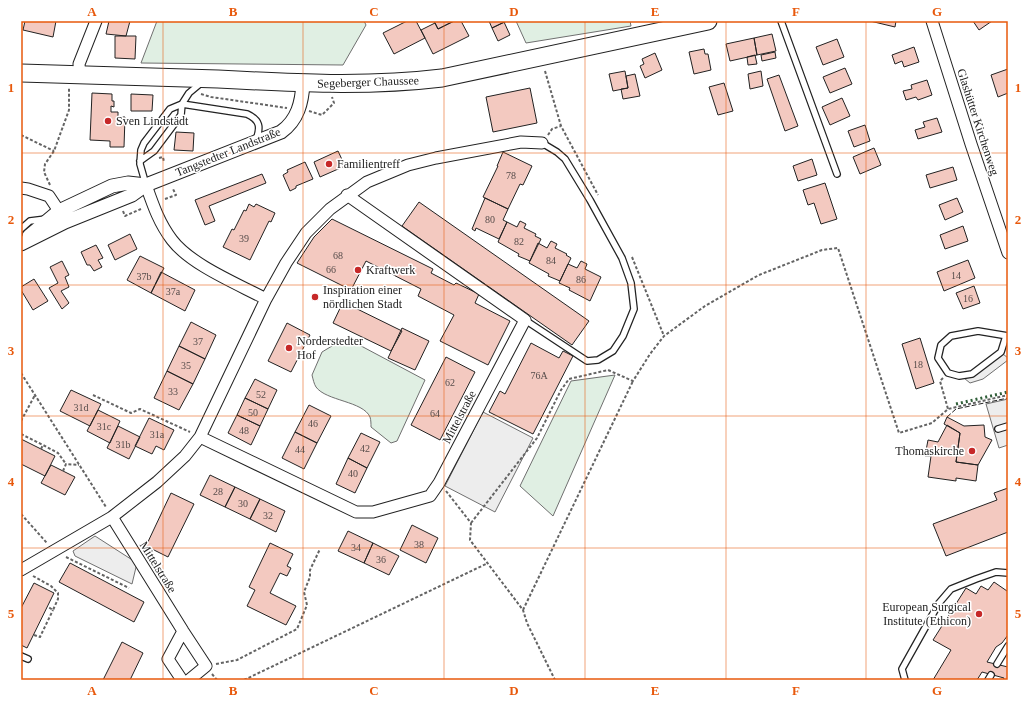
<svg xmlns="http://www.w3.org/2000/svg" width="1029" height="701" font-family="Georgia,serif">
<rect width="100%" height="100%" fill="#fff"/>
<!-- green -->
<path fill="#e0efe3" stroke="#6f6f6f" d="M 157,21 L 364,21 L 366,25 L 343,65 L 141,63 Z
M 516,21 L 630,21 L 631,26 L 526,43 Z
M 348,339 L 425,380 L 397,441 L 391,443 L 371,427 C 371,424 371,420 370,417 C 363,401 326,401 316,387 C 314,384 313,379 312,375 L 322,352 L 342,340 Z
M 615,375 L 553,516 L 520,486 L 571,381 Z"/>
<!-- parking -->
<path fill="#ededed" stroke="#6f6f6f" d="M 1003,354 L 1008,358 L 1008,360 L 983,379 L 970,383 L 964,378 L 977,374 Z
M 1008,399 L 1008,445 L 999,448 L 986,404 Z
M 483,412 L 533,438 L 495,512 L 445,486 Z
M 95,536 L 137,563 L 132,584 L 75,556 L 73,551 Z"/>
<!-- building -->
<path fill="#f3c9c0" stroke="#222" d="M 25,21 L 56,21 L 53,37 L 23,30 Z
M 109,21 L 130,21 L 126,36 L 106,34 Z
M 407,21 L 416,21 L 425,38 L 394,54 L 383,33 Z
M 434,21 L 454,21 L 438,29 Z
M 454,21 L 461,21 L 469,36 L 433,54 L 421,30 L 435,23 L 438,29 Z
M 489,21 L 507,21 L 492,28 Z
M 870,21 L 896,21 L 895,27 Z
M 973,21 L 992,21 L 979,30 Z
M 504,22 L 510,35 L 498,41 L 492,28 Z
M 772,34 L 776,51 L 757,55 L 754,38 Z
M 115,36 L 136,36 L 135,59 L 115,58 Z
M 754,38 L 757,55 L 730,61 L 726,44 Z
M 837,39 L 844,57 L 823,65 L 816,47 Z
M 914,47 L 919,62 L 904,67 L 902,61 L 895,64 L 892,55 Z
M 704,49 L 705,54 L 708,54 L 711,70 L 694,74 L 689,52 Z
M 775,52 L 776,58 L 762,61 L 761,55 Z
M 655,53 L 662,70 L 645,78 L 640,66 L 644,64 L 642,59 Z
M 755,55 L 757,64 L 748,65 L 747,57 Z
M 845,68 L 852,84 L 830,93 L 823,77 Z
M 1008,69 L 1008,93 L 998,97 L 991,75 Z
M 625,71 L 628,88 L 613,91 L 609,74 Z
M 761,71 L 763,86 L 750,89 L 748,74 Z
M 635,74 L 640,96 L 623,99 L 621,89 L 628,88 L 626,76 Z
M 779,75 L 798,126 L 785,131 L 767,79 Z
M 927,80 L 932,95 L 918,100 L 916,97 L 906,100 L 903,91 L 912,89 L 911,85 Z
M 724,83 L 733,111 L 718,115 L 709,87 Z
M 530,88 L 537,123 L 493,132 L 486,97 Z
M 92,93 L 112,94 L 112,101 L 114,101 L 114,107 L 111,106 L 111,112 L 118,112 L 118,117 L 125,117 L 124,147 L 110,147 L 110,141 L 90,140 Z
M 131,94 L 153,95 L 152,111 L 131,111 Z
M 842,98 L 850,116 L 830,125 L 822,107 Z
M 937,118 L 942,132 L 918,139 L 915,130 L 925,127 L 923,122 Z
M 865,125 L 870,141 L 854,147 L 848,131 Z
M 176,132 L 194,133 L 193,151 L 174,150 Z
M 874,148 L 881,165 L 860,174 L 853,157 Z
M 338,151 L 345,166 L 320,177 L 314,162 Z
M 503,152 L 532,166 L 523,185 L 520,184 L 508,209 L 483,197 L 498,166 L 497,166 Z
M 812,159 L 817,175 L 798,181 L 793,166 Z
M 305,162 L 313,179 L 296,186 L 296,188 L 290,191 L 283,175 L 288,172 L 287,170 Z
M 953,167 L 957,180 L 930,188 L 926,175 Z
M 262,174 L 266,183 L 209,206 L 215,221 L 205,225 L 195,200 Z
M 825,183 L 837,219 L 821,224 L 814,203 L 808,205 L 803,190 Z
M 485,198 L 508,209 L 503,220 L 507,222 L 499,239 L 476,228 L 475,231 L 472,229 Z
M 957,198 L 963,212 L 945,220 L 939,205 Z
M 419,202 L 589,321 L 572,345 L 402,226 Z
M 249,204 L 254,207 L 256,204 L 275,213 L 271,222 L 269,221 L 250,260 L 223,247 L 232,229 L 234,230 L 244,210 L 246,211 Z
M 332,219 L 433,269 L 431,273 L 454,285 L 456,283 L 479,294 L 475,303 L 510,321 L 488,365 L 440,341 L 454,315 L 418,296 L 421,289 L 366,261 L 351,290 L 297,263 L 314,237 Z
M 520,221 L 526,224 L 524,228 L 536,234 L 535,236 L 541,239 L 530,261 L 518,256 L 519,254 L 498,242 L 507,222 L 517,227 Z
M 963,226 L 968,241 L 945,249 L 940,235 Z
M 130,234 L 137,249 L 115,260 L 108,245 Z
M 551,241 L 557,244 L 555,248 L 567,254 L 566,255 L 571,258 L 560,281 L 548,276 L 549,274 L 529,263 L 538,243 L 547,248 Z
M 96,245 L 103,258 L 98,260 L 102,267 L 94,271 L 90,265 L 87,265 L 81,252 Z
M 140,256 L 164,268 L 151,293 L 127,280 Z
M 968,260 L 975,278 L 944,291 L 937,272 Z
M 62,261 L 69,275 L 65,277 L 69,287 L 61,291 L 69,303 L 62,309 L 49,288 L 58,283 L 50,267 Z
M 581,261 L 587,264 L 585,269 L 601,277 L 590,301 L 569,290 L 570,288 L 559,283 L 568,264 L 577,268 Z
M 161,272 L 195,290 L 185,311 L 151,293 Z
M 34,279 L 48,301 L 33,310 L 21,290 L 21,287 Z
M 974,286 L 980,303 L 963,309 L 956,293 Z
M 343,302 L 402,331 L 391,351 L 333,323 Z
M 191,322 L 216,335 L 205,359 L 179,346 Z
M 287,323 L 310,335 L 291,372 L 268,361 Z
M 402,328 L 429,341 L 415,370 L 388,358 Z
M 920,338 L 934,383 L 916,389 L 902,344 Z
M 531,343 L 559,358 L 563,351 L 573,356 L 533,434 L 489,412 L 500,391 L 505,394 Z
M 179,346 L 205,359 L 193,384 L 167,371 Z
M 446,357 L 475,372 L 440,440 L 411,425 Z
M 167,371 L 193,384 L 179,410 L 154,398 Z
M 255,379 L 277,390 L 268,409 L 245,398 Z
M 71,390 L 101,404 L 90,426 L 60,411 Z
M 245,398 L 268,409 L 260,426 L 237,415 Z
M 309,405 L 331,416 L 317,443 L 295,432 Z
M 98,410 L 120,421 L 110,443 L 87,431 Z
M 237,415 L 260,426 L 251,445 L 228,433 Z
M 947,417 L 964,426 L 984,425 L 985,437 L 992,440 L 978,465 L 956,462 L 960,433 L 944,424 Z
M 149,418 L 174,430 L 164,450 L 156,446 L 152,454 L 135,446 Z
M 947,425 L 960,433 L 956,462 L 978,465 L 976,481 L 956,478 L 956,481 L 928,477 L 931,456 L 925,456 L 928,440 L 938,442 Z
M 118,426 L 140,437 L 129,459 L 107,448 Z
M 295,432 L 317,443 L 304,469 L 282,458 Z
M 361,433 L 380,442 L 367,468 L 348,458 Z
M 21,439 L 55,456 L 45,476 L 21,464 Z
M 348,458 L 367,468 L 355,493 L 336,484 Z
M 51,465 L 75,477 L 65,495 L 41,483 Z
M 210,475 L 235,487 L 225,507 L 200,495 Z
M 235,487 L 260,499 L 250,519 L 225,507 Z
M 1008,488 L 1008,532 L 946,556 L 933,524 L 997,500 L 994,493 Z
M 171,493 L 194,504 L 168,557 L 146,546 Z
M 260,499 L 285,511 L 276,532 L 250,519 Z
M 412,525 L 438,538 L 426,563 L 400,550 Z
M 348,531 L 373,543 L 364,563 L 338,551 Z
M 270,543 L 293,554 L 287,566 L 291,568 L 287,576 L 280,573 L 270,593 L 296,606 L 286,625 L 247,606 L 255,590 L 249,587 Z
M 373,543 L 399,556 L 389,575 L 364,563 Z
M 70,563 L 144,602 L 134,622 L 59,582 Z
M 994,582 L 1007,591 L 1008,590 L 1008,635 L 1002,643 L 996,647 L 987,662 L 1008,667 L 1008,680 L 1003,680 L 1004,678 L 982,672 L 977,680 L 933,680 L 951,650 L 933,640 L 966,588 L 976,594 L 981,586 L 988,590 Z
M 34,583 L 54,593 L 27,648 L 21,645 L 21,608 Z
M 122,642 L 143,653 L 130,680 L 103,680 Z"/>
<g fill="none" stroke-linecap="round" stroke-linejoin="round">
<defs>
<path id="service" d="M 781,21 L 837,174
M 140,161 L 154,151 L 181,115 L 182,104 L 189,93 L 201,83
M 146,185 L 140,164 L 141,150 L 144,143 L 170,109 L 182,104 L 247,114 C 260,120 261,127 256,140
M 21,229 L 30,221 L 46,219
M 525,320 L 587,361 L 598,360 L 613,351 L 623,336 L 634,309 L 631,283 L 622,258 L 590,200 L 565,159 L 557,152 L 542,143
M 1006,336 L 1001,352 L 972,374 L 959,376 L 948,373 L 938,358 L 941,345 L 951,336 L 978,331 L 1008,336
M 998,429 L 1008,426
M 21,656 L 28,659
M 997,664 L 1008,646
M 905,680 L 902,669 L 939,603 L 951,589 L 976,579 L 996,572 L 1008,573
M 988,680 L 991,675"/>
<path id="minor" d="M 932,21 L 971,144 L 1008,253
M 80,76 L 79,64 L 96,21
M 146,185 C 153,205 159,223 172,240 C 191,265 238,284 266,299
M 21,188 L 28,189 L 49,196 L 59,211
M 200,437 L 356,512 L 373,512 L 430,496 L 439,483 L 525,320 L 347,195
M 112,517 L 183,631 L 206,666 L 189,680
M 21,570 L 112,517 L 157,482 L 185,456 L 200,437 L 266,299 L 286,263 L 306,233 L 330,209 L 367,182 L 408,165 L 436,158 L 521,142 L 542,143
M 182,680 L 168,659 L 183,631"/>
<path id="tertiary" d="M 29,236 L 59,211 L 112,186 L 128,183 L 146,185
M 21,244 L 65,222 L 132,195 L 146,185 L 281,132 C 298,120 302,102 303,83"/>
<path id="primary" d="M 21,73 C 87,75 152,77 218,79 C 293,83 368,87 442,78 L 708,21"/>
</defs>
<!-- service casing -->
<use href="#service" stroke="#222" stroke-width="8"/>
<!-- minor casing -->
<use href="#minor" stroke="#222" stroke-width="13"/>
<!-- tertiary casing -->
<use href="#tertiary" stroke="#222" stroke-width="15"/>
<!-- primary casing -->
<use href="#primary" stroke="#222" stroke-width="19"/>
<!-- path -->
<path stroke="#646464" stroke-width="2" stroke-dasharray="3 2" stroke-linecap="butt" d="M 545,71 L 561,126 L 598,195
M 201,94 L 211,97 L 287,108
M 309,111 L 322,115 L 334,103 L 332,97
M 21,135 L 54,151
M 548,135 L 552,129 L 561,126
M 159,158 L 163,157 L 164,162
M 50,185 L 44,172 L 45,164 L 54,151 L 69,110 L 69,88
M 165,199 L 176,195 L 173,189
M 123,211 L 125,216 L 141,209
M 632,257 L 664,336
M 21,373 L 106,507
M 943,378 L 940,381 L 948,409
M 93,395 L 131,413 L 140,409 L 190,432
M 21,421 L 35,395
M 21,434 L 43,445
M 41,449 L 43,445 L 58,453 L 66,464
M 63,471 L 66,464 L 79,465
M 446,491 L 471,523 L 470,540 L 523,610 L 527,623 L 555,680
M 21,514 L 47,543
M 471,523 L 537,438 L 561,390 L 569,379 L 608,370 L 633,381 L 650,354 L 664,336 L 705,306 L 759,275 L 822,250 L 838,248 L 899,433 L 932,423 L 948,409 L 1008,395
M 66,557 L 129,588
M 33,576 L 51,586 L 58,593 L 58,599 L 53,610 L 48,607
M 523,610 L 633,381
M 34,635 L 40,637 L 53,610
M 216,664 L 237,660 L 297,629 L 307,605 L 304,592 L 310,577 L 310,570 L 320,549
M 212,674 L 217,680
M 244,680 L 488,563"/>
<!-- service -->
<use href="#service" stroke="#fff" stroke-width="5.5"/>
<!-- minor -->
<use href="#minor" stroke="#fff" stroke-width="11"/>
<!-- tertiary -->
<use href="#tertiary" stroke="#fff" stroke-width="13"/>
<!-- primary -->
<use href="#primary" stroke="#fff" stroke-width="17"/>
<!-- hedge -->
<path stroke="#2f5e38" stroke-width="3" stroke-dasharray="2 3" stroke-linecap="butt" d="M 956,404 L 1008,392"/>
<!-- fence -->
<path stroke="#222" stroke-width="1" stroke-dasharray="5 2" stroke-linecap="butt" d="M 947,417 L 956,409 L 1008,398"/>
</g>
<!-- grid -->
<path fill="none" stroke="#e8590c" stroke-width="1" stroke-opacity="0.55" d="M 163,21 L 163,680M 303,21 L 303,680M 444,21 L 444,680M 585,21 L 585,680M 726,21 L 726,680M 866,21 L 866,680M 21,153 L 1008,153M 21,285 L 1008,285M 21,416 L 1008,416M 21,548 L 1008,548"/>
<!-- markers -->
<g fill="#c62828" stroke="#fff" stroke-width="1.5">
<circle cx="108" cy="121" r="4"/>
<circle cx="329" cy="164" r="4"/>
<circle cx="358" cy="270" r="4"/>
<circle cx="315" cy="297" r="4"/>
<circle cx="289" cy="348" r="4"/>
<circle cx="972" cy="451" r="4"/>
<circle cx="979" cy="614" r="4"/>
</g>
<g text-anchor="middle" stroke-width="3" stroke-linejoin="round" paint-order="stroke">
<!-- number labels -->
<g font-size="10" fill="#564c4a">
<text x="511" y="179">78</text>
<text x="490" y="223">80</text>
<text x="244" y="242">39</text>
<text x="519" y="245">82</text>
<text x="338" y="259">68</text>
<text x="551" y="264">84</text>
<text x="331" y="273">66</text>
<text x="956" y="279">14</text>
<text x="144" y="280">37b</text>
<text x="581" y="283">86</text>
<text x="173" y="295">37a</text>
<text x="968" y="302">16</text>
<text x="198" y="345">37</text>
<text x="918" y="368">18</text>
<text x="186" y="369">35</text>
<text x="539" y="379">76A</text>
<text x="450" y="386">62</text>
<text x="173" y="395">33</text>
<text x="261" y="398">52</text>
<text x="81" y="411">31d</text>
<text x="253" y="416">50</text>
<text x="435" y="417">64</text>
<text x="313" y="427">46</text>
<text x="104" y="430">31c</text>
<text x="244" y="434">48</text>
<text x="157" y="438">31a</text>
<text x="123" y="448">31b</text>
<text x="365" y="452">42</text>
<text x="300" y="453">44</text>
<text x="353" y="477">40</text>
<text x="218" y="495">28</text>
<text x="243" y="507">30</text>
<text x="268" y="519">32</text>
<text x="419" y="548">38</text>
<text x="356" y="551">34</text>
<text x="381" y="563">36</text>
</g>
<!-- street labels -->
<g font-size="12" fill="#222" stroke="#fff">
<text transform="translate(368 82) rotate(-2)" y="4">Segeberger Chaussee</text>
<text transform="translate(978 122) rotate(72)" y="4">Glashütter Kirchenweg</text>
<text transform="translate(228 152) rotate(-22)" y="4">Tangstedter Landstraße</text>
<text transform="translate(459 417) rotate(-62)" y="4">Mittelstraße</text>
<text transform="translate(158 567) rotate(58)" y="4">Mittelstraße</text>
</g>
<!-- poi labels -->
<g font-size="12" fill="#222" stroke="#fff" text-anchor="start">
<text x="116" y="125">Sven Lindstädt</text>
<text x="337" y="168">Familientreff</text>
<text x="366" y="274">Kraftwerk</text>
<text x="323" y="294">Inspiration einer<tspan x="323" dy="14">nördlichen Stadt</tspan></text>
<text x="297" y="345">Norderstedter<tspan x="297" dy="14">Hof</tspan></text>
<text x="964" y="455" text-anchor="end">Thomaskirche</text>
<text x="971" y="611" text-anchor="end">European Surgical<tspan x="971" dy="14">Institute (Ethicon)</tspan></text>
</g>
</g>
<!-- border -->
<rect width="1029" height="701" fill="none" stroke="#ffffff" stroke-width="44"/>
<rect x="22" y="22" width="985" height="657" fill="none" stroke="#e8590c" stroke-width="1.5"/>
<g font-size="13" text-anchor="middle" font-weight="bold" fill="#e8590c">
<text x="92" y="16">A</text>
<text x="233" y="16">B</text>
<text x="374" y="16">C</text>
<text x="514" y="16">D</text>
<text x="655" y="16">E</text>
<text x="796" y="16">F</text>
<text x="937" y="16">G</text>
<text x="11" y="92">1</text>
<text x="1018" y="92">1</text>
<text x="11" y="224">2</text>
<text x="1018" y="224">2</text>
<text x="11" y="355">3</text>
<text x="1018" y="355">3</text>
<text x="11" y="486">4</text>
<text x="1018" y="486">4</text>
<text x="11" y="618">5</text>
<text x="1018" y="618">5</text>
<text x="92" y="695">A</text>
<text x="233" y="695">B</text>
<text x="374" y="695">C</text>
<text x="514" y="695">D</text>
<text x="655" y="695">E</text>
<text x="796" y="695">F</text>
<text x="937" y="695">G</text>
</g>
</svg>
